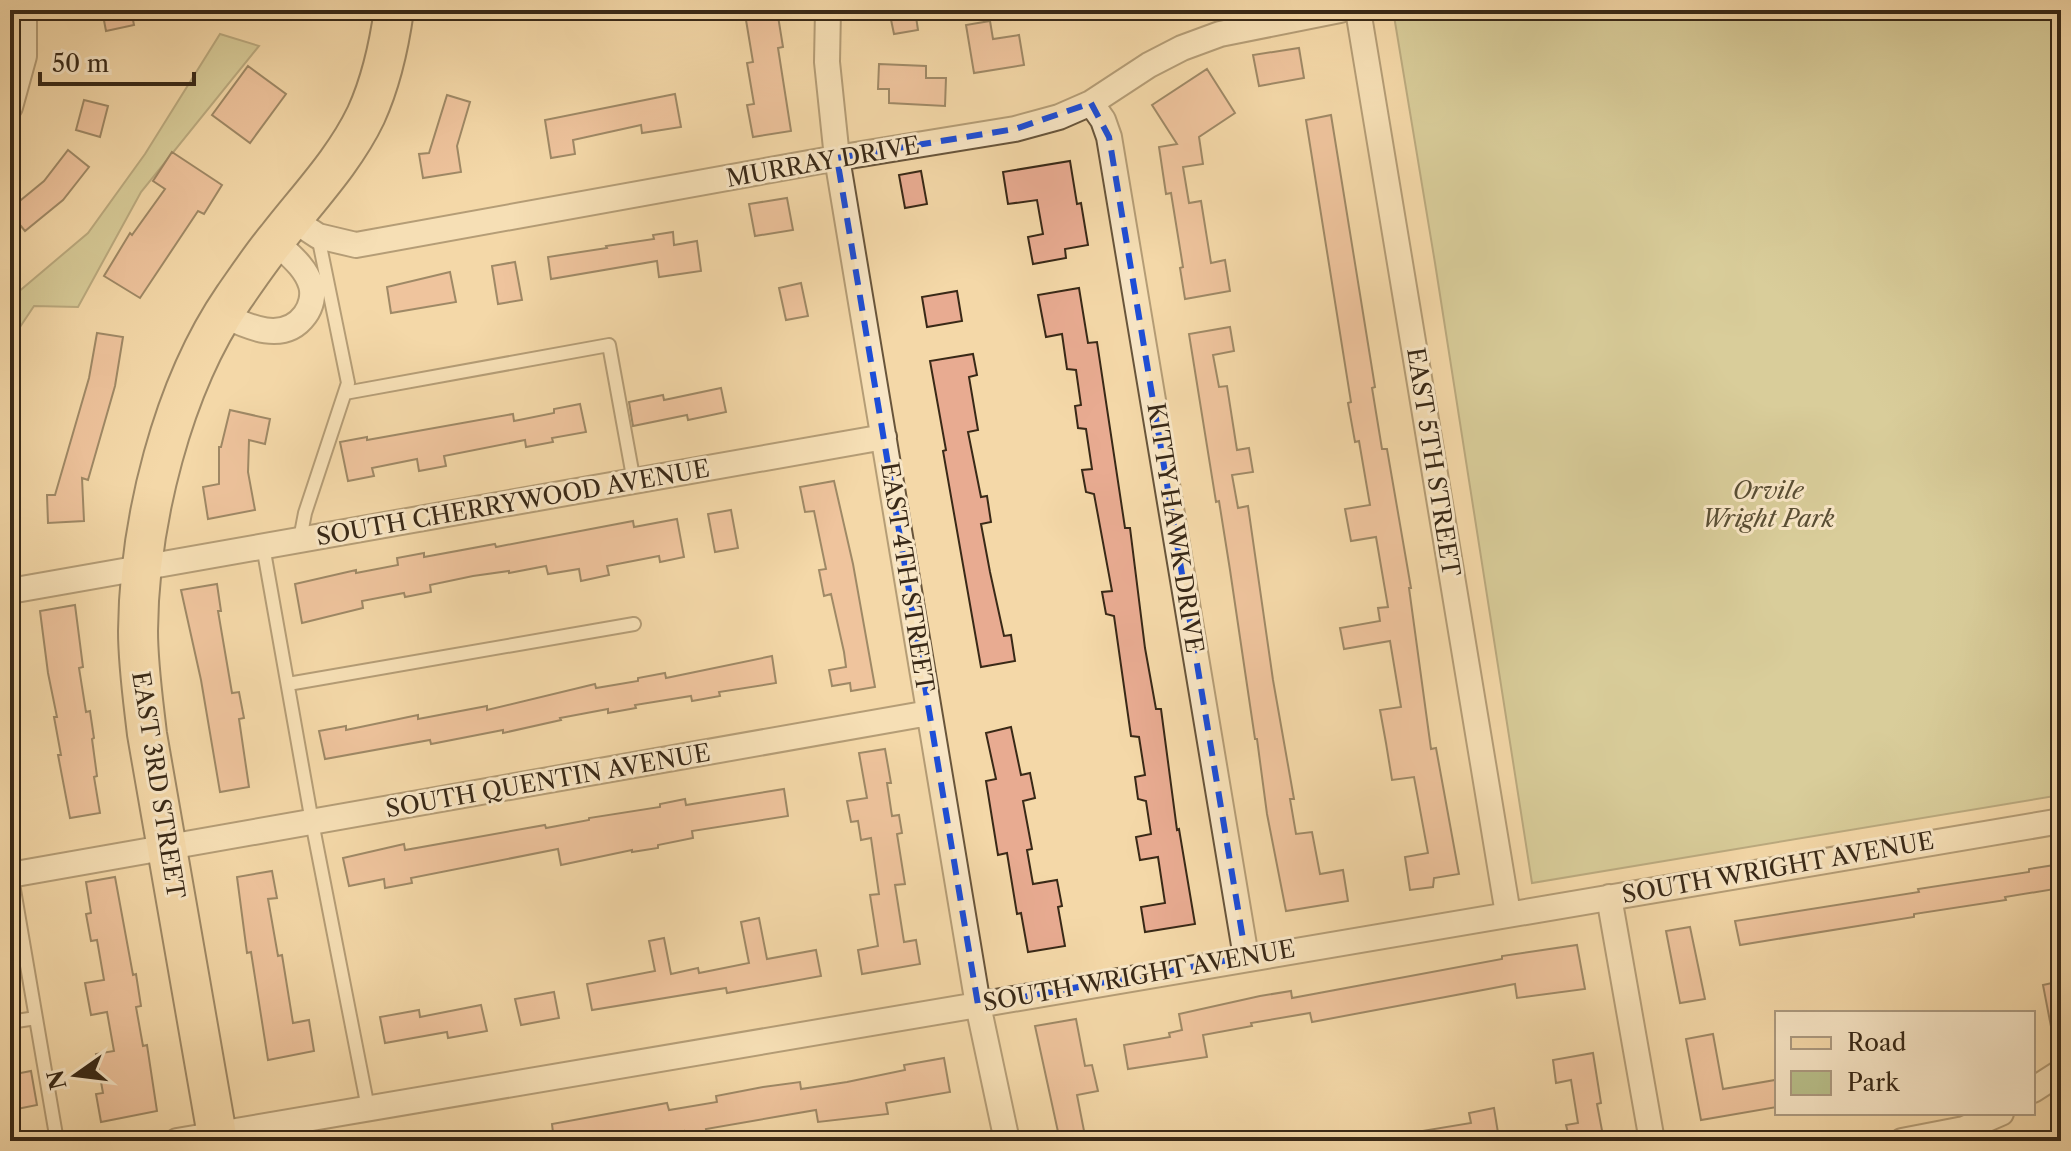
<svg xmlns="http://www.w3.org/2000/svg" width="2071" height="1151" font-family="'Libre Caslon Text',serif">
<rect width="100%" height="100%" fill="#f4d8a8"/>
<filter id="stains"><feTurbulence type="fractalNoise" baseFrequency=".0025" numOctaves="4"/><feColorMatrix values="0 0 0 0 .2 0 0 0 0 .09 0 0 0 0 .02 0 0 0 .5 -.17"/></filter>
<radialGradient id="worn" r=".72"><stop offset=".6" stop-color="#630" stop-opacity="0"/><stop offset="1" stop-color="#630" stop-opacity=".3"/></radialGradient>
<!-- green -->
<path fill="#b8bf8a" stroke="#787450" stroke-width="2" d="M 1393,10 L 2061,10 L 2061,795 L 1532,883 L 1435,263 Z
M 220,34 L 259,46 L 141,192 L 78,307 L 34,306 L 10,342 L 10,299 L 88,233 L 145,154 Z"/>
<!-- building -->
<path fill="#e8ab91" stroke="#392917" stroke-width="2" d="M 102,10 L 131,10 L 134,25 L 106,31 Z
M 777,10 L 783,47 L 778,48 L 791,131 L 753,137 L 747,105 L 754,104 L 747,63 L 753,62 L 745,14 Z
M 889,10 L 915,10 L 918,30 L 894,34 Z
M 990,21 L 993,39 L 1019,35 L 1024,65 L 974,73 L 966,25 Z
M 1299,48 L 1304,78 L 1259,86 L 1253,55 Z
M 879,64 L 926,66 L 926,78 L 946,78 L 945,106 L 889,103 L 889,89 L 878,89 Z
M 248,66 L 286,94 L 250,143 L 212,115 Z
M 1207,69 L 1235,113 L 1199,137 L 1203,164 L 1183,167 L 1189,203 L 1201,201 L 1211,263 L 1225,260 L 1230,291 L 1185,299 L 1180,268 L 1183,267 L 1171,193 L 1166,194 L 1159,147 L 1177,144 L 1152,105 Z
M 675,94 L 681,127 L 642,133 L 641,125 L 573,140 L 575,154 L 551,158 L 545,120 Z
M 447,95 L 470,102 L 457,146 L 461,172 L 423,178 L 419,154 L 429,153 Z
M 84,100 L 108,106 L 100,137 L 76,130 Z
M 1331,115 L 1375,387 L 1372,388 L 1382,449 L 1387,449 L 1411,588 L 1409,588 L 1431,749 L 1436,748 L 1459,874 L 1434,878 L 1433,887 L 1410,890 L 1405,857 L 1428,853 L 1414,777 L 1392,780 L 1386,743 L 1380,710 L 1401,707 L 1390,641 L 1344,649 L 1340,628 L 1380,621 L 1378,608 L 1388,607 L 1376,537 L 1351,541 L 1345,509 L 1370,505 L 1359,441 L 1355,442 L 1348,403 L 1351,402 L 1306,120 Z
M 68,150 L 89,167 L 63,200 L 25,231 L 10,213 L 10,209 L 44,181 Z
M 172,152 L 222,185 L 204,214 L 198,211 L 140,298 L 104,276 L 130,233 L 132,235 L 165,189 L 153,181 Z
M 1070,161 L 1077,204 L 1081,203 L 1088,245 L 1065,249 L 1066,258 L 1033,264 L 1028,237 L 1043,234 L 1037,200 L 1008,204 L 1003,172 Z
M 921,171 L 927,204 L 905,208 L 899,175 Z
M 787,198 L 793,230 L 755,236 L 749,204 Z
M 673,232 L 674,245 L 697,241 L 701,271 L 659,277 L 657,261 L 551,279 L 548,257 L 607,248 L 606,246 L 654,239 L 653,235 Z
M 515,262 L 522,300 L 498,304 L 492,266 Z
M 450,272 L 456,302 L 391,313 L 387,287 Z
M 801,283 L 808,316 L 786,320 L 779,288 Z
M 1079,288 L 1088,343 L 1097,342 L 1125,528 L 1130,528 L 1145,648 L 1156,709 L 1161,709 L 1177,830 L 1179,829 L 1195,924 L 1145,932 L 1141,907 L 1165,903 L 1158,857 L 1140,860 L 1136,837 L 1151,834 L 1146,801 L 1138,799 L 1135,777 L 1145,775 L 1139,737 L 1131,736 L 1114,616 L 1106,614 L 1102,592 L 1112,591 L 1094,494 L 1086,492 L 1082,470 L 1092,469 L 1086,429 L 1078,428 L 1075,406 L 1081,405 L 1076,370 L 1067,369 L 1062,334 L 1046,337 L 1038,295 Z
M 957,291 L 962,321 L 927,327 L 922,297 Z
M 1230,327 L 1234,351 L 1213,355 L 1219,387 L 1227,386 L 1237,450 L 1249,448 L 1253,472 L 1232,475 L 1238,508 L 1248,506 L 1273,680 L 1294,799 L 1290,799 L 1296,834 L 1312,832 L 1320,874 L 1343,870 L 1348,901 L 1286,911 L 1267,814 L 1257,739 L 1255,739 L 1230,570 L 1219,501 L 1216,502 L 1189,334 Z
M 97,333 L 123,337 L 115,386 L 88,480 L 82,478 L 84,521 L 48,523 L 47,495 L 55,495 L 89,378 Z
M 973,354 L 977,375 L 969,377 L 978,430 L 968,432 L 981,497 L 987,496 L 991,522 L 981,524 L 990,572 L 1004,636 L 1011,635 L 1015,661 L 981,667 L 943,451 L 946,450 L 930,361 Z
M 721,388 L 726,412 L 688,420 L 687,415 L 633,426 L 629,402 L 663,395 L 664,400 Z
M 580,404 L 586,432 L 552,438 L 553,442 L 526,447 L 525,440 L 444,456 L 446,466 L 419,471 L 417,459 L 372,468 L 374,476 L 348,481 L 340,442 L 367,437 L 367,440 L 513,414 L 514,421 L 554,413 L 554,409 Z
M 230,410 L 270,419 L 265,444 L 249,440 L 248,472 L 255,510 L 208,519 L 203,487 L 219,484 L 219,447 L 221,447 Z
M 834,481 L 853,564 L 875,687 L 851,691 L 850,683 L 832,686 L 829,670 L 846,667 L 844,652 L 831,594 L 824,596 L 819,570 L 826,569 L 814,511 L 805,512 L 800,487 Z
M 731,510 L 738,548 L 715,552 L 708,514 Z
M 677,519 L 684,557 L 660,562 L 659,556 L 607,566 L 609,575 L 581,581 L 579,569 L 548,574 L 546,566 L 509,573 L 509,571 L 473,576 L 430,585 L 431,592 L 405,597 L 404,593 L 362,601 L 363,608 L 302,623 L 295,584 L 356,570 L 356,573 L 398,565 L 397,558 L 424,553 L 424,557 L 495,544 L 496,547 L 633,521 L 634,527 Z
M 217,584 L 221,611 L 218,611 L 232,693 L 239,692 L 244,718 L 239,719 L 249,787 L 220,792 L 201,680 L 181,590 Z
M 75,605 L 83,667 L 79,668 L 86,712 L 90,711 L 94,738 L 92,739 L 97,776 L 94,777 L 100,813 L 70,818 L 58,755 L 61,755 L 54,717 L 57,717 L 48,673 L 40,611 Z
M 772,656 L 776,683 L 719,692 L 720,696 L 692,701 L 691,696 L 635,705 L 636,708 L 608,713 L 608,709 L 560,718 L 561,720 L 503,733 L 503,730 L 431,744 L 430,740 L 325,759 L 319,731 L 346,726 L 346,730 L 418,715 L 418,719 L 487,706 L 487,710 L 595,684 L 596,688 L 638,681 L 638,678 L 665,673 L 666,678 Z
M 1011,727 L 1021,775 L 1030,773 L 1035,798 L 1023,801 L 1032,849 L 1027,850 L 1033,884 L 1057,880 L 1062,906 L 1058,907 L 1065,946 L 1028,952 L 1021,913 L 1017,914 L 1007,853 L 998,855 L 986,781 L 996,779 L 986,733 Z
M 885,749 L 891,783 L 887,783 L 892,816 L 899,815 L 902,833 L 897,834 L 905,884 L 895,885 L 904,942 L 916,940 L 920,964 L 862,974 L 858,950 L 878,946 L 870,895 L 879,894 L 871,838 L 861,840 L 858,821 L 851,822 L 847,801 L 867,798 L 859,753 Z
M 784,789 L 788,816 L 692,831 L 693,838 L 658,845 L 658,848 L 632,852 L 632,850 L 561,865 L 558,849 L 411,878 L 412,883 L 385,888 L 384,879 L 349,886 L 343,858 L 404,844 L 405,850 L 545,825 L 546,828 L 589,820 L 589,818 L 660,807 L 660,804 L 685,799 L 686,805 Z
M 2061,864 L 2061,888 L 2005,897 L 2006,900 L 1914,914 L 1914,917 L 1740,945 L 1735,921 L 1919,892 L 1918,889 L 2029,872 L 2029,869 Z
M 272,871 L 277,898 L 268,899 L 278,956 L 282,955 L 293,1023 L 309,1020 L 314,1051 L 268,1060 L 251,952 L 247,953 L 237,877 Z
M 115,877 L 133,975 L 136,974 L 141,1006 L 136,1007 L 143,1046 L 147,1045 L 157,1111 L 101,1122 L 96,1094 L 103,1093 L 96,1054 L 114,1051 L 107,1012 L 91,1015 L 85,983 L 104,980 L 97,940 L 91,941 L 86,914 L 91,913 L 86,882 Z
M 759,918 L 767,959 L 816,950 L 821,976 L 727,993 L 726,988 L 592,1010 L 587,984 L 655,971 L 649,941 L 664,938 L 671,974 L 698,968 L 699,973 L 749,963 L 741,922 Z
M 1690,927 L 1705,999 L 1680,1003 L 1666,931 Z
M 1577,945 L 1585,989 L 1517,998 L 1515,984 L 1312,1022 L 1310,1013 L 1251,1023 L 1252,1026 L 1203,1035 L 1207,1057 L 1128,1069 L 1124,1045 L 1170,1037 L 1169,1033 L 1182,1030 L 1179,1014 L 1260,996 L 1291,991 L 1292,998 L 1502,959 L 1502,956 Z
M 2061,981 L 2061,1036 L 2053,1037 L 2043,985 Z
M 554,992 L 559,1018 L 521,1025 L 515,999 Z
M 481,1005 L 487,1031 L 448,1038 L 447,1032 L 385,1043 L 380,1017 L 419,1010 L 420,1017 Z
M 1076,1019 L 1085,1066 L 1092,1065 L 1098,1091 L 1077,1095 L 1086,1141 L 1060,1141 L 1035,1026 Z
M 1713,1034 L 1723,1089 L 1775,1080 L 1777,1107 L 1701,1120 L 1686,1039 Z
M 1593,1053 L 1601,1103 L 1597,1104 L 1604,1141 L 1570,1141 L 1566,1125 L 1578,1123 L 1571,1080 L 1556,1083 L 1553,1060 Z
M 944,1058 L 950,1092 L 886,1103 L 888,1114 L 818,1122 L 816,1110 L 706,1129 L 708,1139 L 698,1141 L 685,1141 L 684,1131 L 641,1138 L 641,1141 L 554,1141 L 552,1124 L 667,1103 L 669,1110 L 717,1102 L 716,1096 L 763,1087 L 800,1082 L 801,1089 L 847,1082 L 905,1070 L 904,1065 Z
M 31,1071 L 37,1105 L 12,1110 L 10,1075 Z
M 1494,1108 L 1499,1139 L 1417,1141 L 1416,1132 L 1471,1123 L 1469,1113 Z"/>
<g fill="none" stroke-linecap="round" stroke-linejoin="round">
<defs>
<path id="lane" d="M 345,393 L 609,345 L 634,482
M 300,539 L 305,513 L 348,383 L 318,236
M 263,546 L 312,822 L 368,1108
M 288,684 L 634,624
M 11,872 L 57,1141
M 10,1022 L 36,1018"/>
<path id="street" d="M 828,10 L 827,62 L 837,158 L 978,1005 L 1007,1141
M 1358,10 L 1508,914
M 1091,103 L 1103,120 L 1109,137 L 1246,957
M 10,107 L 24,56 L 24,10
M 292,219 L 318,236 L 356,245 L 837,158 L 1015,129 L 1059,117 L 1091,103 L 1149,65 L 1182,48 L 1220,34 L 1340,10
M 223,315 C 248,327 284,344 305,315 C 311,307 314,295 311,285 C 305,266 288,254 275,241
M 10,591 L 884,437
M 10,875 L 929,713
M 1609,897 L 1652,1141
M 2033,1090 L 2061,1072
M 177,1141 L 2061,821
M 1902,1141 L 1964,1129 L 2001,1113"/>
<path id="primary" d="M 218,1141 L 147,734 C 143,699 138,665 138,631 C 139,522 172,387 234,297 C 248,277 262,256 277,238 C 308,198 344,161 366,115 C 381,82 389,46 394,10"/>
</defs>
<!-- lane casing -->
<use href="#lane" stroke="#68553b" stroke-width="16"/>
<!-- street casing -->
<use href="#street" stroke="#68553b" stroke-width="28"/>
<!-- primary casing -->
<use href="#primary" stroke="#392917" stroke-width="42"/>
<!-- lane -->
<use href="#lane" stroke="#f8e6c6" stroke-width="12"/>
<!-- street -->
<use href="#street" stroke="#f8e6c6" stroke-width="24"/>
<!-- primary -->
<use href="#primary" stroke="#f4d8a8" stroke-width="38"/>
</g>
<!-- marked area -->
<path d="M0 0H2071V1151H0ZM 1091,103 L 1109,137 L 1246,957 L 978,1005 L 837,158 L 1015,129 Z" fill="#f4d8a8" fill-opacity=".55" fill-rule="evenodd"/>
<path fill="none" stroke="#1d4ed8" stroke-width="6" stroke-dasharray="16 10" stroke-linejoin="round" d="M 1091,103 L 1109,137 L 1246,957 L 978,1005 L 837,158 L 1015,129 Z"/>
<g text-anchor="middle" stroke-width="6" stroke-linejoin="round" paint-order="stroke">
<!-- street labels -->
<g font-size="24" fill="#392917" stroke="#f8e6c6">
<text transform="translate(823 162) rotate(-10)" y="8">MURRAY DRIVE</text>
<text transform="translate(1433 462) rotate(81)" y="8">EAST 5TH STREET</text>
<text transform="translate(513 503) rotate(-10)" y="8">SOUTH CHERRYWOOD AVENUE</text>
<text transform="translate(1175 528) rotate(81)" y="8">KITTY HAWK DRIVE</text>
<text transform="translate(907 577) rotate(81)" y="8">EAST 4TH STREET</text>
<text transform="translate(548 781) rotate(-10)" y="8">SOUTH QUENTIN AVENUE</text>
<text transform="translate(158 785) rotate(81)" y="8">EAST 3RD STREET</text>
<text transform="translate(1778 868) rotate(-10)" y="8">SOUTH WRIGHT AVENUE</text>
<text transform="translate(1139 976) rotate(-10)" y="8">SOUTH WRIGHT AVENUE</text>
</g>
<!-- park labels -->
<g font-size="24" font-style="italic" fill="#594e34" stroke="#f8e6c6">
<text x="1768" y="499">Orvile<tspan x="1768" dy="28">Wright Park</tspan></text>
</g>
</g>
<!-- margin -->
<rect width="2071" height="1151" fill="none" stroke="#f4d8a8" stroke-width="40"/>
<rect x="12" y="12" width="2047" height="1127" fill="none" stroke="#392917" stroke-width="4"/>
<rect x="20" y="20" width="2031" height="1111" fill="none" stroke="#392917" stroke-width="2"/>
<!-- legend -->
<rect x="1775" y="1011" width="260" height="104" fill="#f8e6c6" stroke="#ac9a80" stroke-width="2"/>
<rect x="1791" y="1037" width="40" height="12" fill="#f4d8a8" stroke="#ac9a80" stroke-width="2"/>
<text x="1847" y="1051" font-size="24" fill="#392917">Road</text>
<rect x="1791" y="1071" width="40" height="24" fill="#b8bf8a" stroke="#ac9a80" stroke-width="2"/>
<text x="1847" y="1091" font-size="24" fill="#392917">Park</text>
<!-- north arrow -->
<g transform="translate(76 1075) rotate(256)" stroke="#f8e6c6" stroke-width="6" paint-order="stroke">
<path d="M0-6L14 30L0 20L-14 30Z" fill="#392917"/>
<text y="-12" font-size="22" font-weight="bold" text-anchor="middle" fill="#392917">N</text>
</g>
<!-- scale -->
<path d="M40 72v12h154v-12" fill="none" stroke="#392917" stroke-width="4"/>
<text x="52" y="72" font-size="24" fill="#392917" stroke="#f8e6c6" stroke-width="6" paint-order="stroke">50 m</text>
<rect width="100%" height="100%" filter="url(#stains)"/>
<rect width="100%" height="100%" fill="url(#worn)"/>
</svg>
